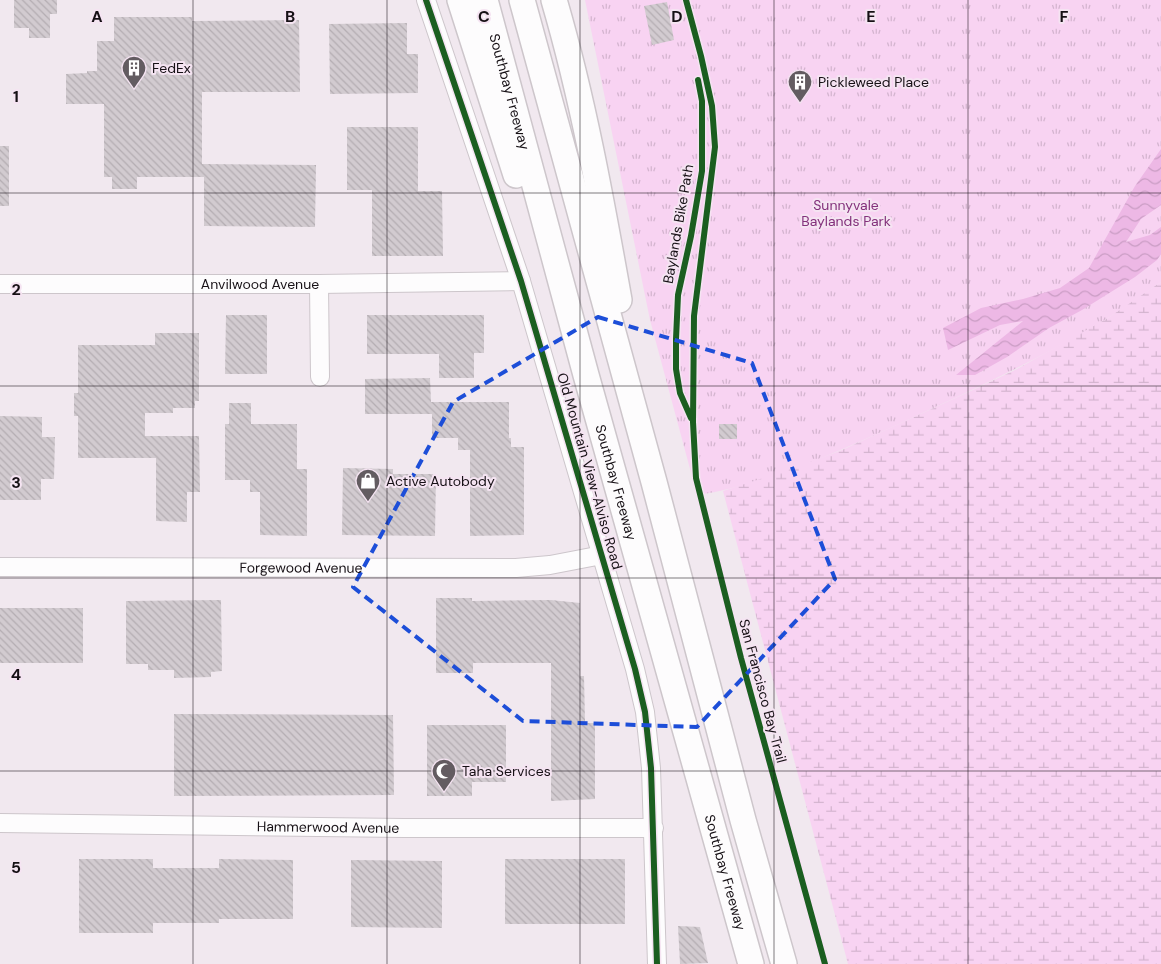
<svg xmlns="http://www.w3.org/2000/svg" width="1161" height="964" font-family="'DM Sans',sans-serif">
<defs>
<pattern id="grass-tufts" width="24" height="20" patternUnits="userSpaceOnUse" patternTransform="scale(1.25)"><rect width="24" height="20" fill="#f8d3f2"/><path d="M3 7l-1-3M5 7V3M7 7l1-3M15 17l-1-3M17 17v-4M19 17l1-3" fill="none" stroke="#d4b4cf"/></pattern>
<pattern id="wetland-marsh" width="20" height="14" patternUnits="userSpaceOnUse" patternTransform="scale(1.25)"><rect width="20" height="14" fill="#f8d3f2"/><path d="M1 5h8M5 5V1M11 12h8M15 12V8" fill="none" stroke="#d4b4cf"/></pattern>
<pattern id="water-waves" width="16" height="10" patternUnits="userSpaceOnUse" patternTransform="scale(1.25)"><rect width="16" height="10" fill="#edb8e5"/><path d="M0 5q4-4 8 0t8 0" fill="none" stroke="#ca9dc4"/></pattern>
<pattern id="building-back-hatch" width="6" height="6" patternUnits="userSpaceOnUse" patternTransform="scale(1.25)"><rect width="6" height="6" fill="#d2cbd0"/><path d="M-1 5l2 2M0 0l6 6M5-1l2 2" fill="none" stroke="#b4adb2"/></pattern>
</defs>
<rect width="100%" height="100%" fill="#f1e8ef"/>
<!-- grass -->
<path fill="url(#grass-tufts)" d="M 585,0 L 1161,0 L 1161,282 C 1143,294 1126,307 1108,318 C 1041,359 970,391 899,424 C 835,453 766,485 697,495 L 650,320 Z"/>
<!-- wetland -->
<path fill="url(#wetland-marsh)" d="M 1161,282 L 1161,964 L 848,964 L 723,491 L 797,467 L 842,450 L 975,389 L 1017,369 L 1108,318 Z"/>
<!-- water -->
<path fill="url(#water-waves)" d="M 1161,149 L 1161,205 L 1141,219 L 1126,242 L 1150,235 L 1161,227 L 1161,254 L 1157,260 L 1135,277 L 1082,310 L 1049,328 L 1007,357 L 975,375 L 956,375 L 1023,321 L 1000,325 L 948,350 L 943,328 L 981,308 L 1023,299 L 1060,288 L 1089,268 L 1135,186 Z"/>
<!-- building -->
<path fill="url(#building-back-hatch)" d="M 14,0 L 57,0 L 57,14 L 50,14 L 50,38 L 29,38 L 29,28 L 14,28 Z
M 667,2 L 674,40 L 652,45 L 644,6 Z
M 114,17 L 192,17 L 192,21 L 299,20 L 300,92 L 202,92 L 202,164 L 316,165 L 315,227 L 204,226 L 204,177 L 137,177 L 137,189 L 112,189 L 112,177 L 104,177 L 104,104 L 66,104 L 66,74 L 87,73 L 87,71 L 97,71 L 97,41 L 114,41 Z
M 407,23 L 407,54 L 418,54 L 418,93 L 330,94 L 329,24 Z
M 347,127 L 418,127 L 418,191 L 442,191 L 443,256 L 372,256 L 372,190 L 347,190 Z
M 0,146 L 9,146 L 9,206 L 0,206 Z
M 226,315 L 267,315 L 267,374 L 225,374 Z
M 367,315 L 484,315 L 484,353 L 474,353 L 474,378 L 439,378 L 439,354 L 367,354 Z
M 155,333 L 199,333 L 199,401 L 195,401 L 195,408 L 173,408 L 173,413 L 145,413 L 145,436 L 199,436 L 200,492 L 187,492 L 187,522 L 156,521 L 156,458 L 78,458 L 78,416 L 74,416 L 74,393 L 78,393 L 78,345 L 155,345 Z
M 430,378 L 431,402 L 509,402 L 509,438 L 511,438 L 511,447 L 524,447 L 524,535 L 470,536 L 470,450 L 458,450 L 458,438 L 432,438 L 432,414 L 365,414 L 365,379 Z
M 229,403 L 251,403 L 251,424 L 297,424 L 297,469 L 307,469 L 307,536 L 260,535 L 260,492 L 250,492 L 250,480 L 225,480 L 225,424 L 229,424 Z
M 0,416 L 42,417 L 42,437 L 55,437 L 54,479 L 41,479 L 41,500 L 0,500 Z
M 719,424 L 737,424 L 737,439 L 719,439 Z
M 343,468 L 393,469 L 393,474 L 436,474 L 435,536 L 342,535 Z
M 436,598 L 472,598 L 472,601 L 551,600 L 580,603 L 580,676 L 584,676 L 585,723 L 595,723 L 595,799 L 551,801 L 551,663 L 473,663 L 473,673 L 436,673 Z
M 221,600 L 222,671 L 211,672 L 211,677 L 174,678 L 174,670 L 148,670 L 148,664 L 126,664 L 126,601 Z
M 0,608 L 83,608 L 83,663 L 0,663 Z
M 174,714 L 393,715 L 394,795 L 174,796 Z
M 427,725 L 506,725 L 506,782 L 472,782 L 472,796 L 427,796 Z
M 79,859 L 153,859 L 153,868 L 219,868 L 219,859 L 293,860 L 293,919 L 219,919 L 219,923 L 153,923 L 153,933 L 79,933 Z
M 505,859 L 625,859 L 625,924 L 505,924 Z
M 351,860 L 442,861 L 442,928 L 351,927 Z
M 678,926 L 700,927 L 708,963 L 680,964 Z"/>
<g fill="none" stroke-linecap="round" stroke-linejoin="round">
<defs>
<g id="minor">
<path d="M 426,0 L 521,281 L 635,669 L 645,712 L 651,768 L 657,964"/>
<path id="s1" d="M 0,284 L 319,284 L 521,281"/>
<path d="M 319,284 L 320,377"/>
<path id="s2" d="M 0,567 L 516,568 L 550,565 L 602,555"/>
<path id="s3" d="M 0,823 L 404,828 L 654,828"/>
</g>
<g id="highway">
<path d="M 460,0 L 516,175"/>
<path id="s4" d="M 485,0 L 586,375 L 751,964"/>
<path d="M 522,0 L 654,482 L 743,820 L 784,964"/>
<path d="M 554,0 C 583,99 601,199 619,300"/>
</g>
</defs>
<!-- minor casing -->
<use href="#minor" stroke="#cdc6cb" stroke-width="20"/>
<!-- highway casing -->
<use href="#highway" stroke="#cdc6cb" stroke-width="28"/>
<!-- minor -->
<use href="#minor" stroke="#fdfcfd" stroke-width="18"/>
<!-- highway -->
<use href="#highway" stroke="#fdfcfd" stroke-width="25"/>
<defs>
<path id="cycleway" d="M 426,0 L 521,281 L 635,669 L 645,712 L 651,768 L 657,964
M 686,0 L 701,56 L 712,106 L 715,147 L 694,316 L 693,422 L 696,478 L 741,658 L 825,964
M 691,418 L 680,393 L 676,369 L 676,339 L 678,295 L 691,236 L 702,171 L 702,101 L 698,80"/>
</defs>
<!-- cycleway casing -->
<use href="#cycleway" stroke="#f5e4f2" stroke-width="9"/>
<!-- cycleway -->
<use href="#cycleway" stroke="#1b5e20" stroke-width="6"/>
</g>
<!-- marked area -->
<path fill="none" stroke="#1d4ed8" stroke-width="4" stroke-dasharray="10 6" stroke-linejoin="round" d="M 598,317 L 752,363 L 835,579 L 697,727 L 523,721 L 353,587 L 453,402 Z"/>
<!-- grid -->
<path fill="none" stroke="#161015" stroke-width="1" stroke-opacity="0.55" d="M 193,0 L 193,964M 387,0 L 387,964M 580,0 L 580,964M 774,0 L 774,964M 968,0 L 968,964M 0,193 L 1161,193M 0,386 L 1161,386M 0,578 L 1161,578M 0,771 L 1161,771"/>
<!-- icons -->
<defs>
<symbol id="building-pin" viewBox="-11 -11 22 30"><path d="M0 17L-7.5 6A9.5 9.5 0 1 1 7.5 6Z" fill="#635c61" stroke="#f5e4f2"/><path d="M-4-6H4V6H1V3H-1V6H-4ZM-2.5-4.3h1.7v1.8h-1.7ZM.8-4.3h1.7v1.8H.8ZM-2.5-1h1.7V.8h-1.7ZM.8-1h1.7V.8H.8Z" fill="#fff"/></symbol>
<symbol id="shop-pin" viewBox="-11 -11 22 30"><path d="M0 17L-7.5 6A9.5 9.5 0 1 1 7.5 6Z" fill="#635c61" stroke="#f5e4f2"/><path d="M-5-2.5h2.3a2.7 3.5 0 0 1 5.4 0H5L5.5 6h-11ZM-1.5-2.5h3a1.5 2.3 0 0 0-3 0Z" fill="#fff"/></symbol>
<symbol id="mosque-pin" viewBox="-11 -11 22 30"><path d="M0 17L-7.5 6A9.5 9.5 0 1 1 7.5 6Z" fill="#635c61" stroke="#f5e4f2"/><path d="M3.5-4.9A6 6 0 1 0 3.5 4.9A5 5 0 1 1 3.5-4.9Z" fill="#fff"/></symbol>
</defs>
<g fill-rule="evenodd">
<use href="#building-pin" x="120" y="54" width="28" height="38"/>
<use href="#building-pin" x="786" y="68" width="28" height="38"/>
<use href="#shop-pin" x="354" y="467" width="28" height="38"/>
<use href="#mosque-pin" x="430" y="757" width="28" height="38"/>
</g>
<g text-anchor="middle" stroke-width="4" stroke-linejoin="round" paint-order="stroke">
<!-- poi labels -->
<g font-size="14" fill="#161015" stroke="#f5e4f2" text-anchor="start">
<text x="152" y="73">FedEx</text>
<text x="818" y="87">Pickleweed Place</text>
<text x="386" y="486">Active Autobody</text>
<text x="462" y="776">Taha Services</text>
</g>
<!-- street labels -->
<g font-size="14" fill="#161015" stroke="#f5e4f2">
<text dy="5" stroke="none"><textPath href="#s4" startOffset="95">Southbay Freeway</textPath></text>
<text transform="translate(678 224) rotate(-80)" y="5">Baylands Bike Path</text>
<text dy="5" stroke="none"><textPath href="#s1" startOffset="260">Anvilwood Avenue</textPath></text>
<text transform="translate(590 471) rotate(74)" y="5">Old Mountain View-Alviso Road</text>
<text dy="5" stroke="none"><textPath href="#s4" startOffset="500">Southbay Freeway</textPath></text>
<text dy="5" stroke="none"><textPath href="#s2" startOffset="301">Forgewood Avenue</textPath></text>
<text transform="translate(763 691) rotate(75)" y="5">San Francisco Bay Trail</text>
<text dy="5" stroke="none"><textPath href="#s3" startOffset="328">Hammerwood Avenue</textPath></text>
<text dy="5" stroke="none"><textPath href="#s4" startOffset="905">Southbay Freeway</textPath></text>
</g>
<!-- park labels -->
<g font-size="14" fill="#84327c" stroke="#f5e4f2">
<text x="846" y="210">Sunnyvale<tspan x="846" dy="16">Baylands Park</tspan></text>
</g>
</g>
<g font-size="16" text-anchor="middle" font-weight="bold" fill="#161015" stroke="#f5e4f2" stroke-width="4" stroke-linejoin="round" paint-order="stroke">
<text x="97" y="22">A</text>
<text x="290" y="22">B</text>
<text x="484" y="22">C</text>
<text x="677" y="22">D</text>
<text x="871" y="22">E</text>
<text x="1064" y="22">F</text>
<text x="16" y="102">1</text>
<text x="16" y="295">2</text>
<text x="16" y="488">3</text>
<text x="16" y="680">4</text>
<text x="16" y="873">5</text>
</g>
</svg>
